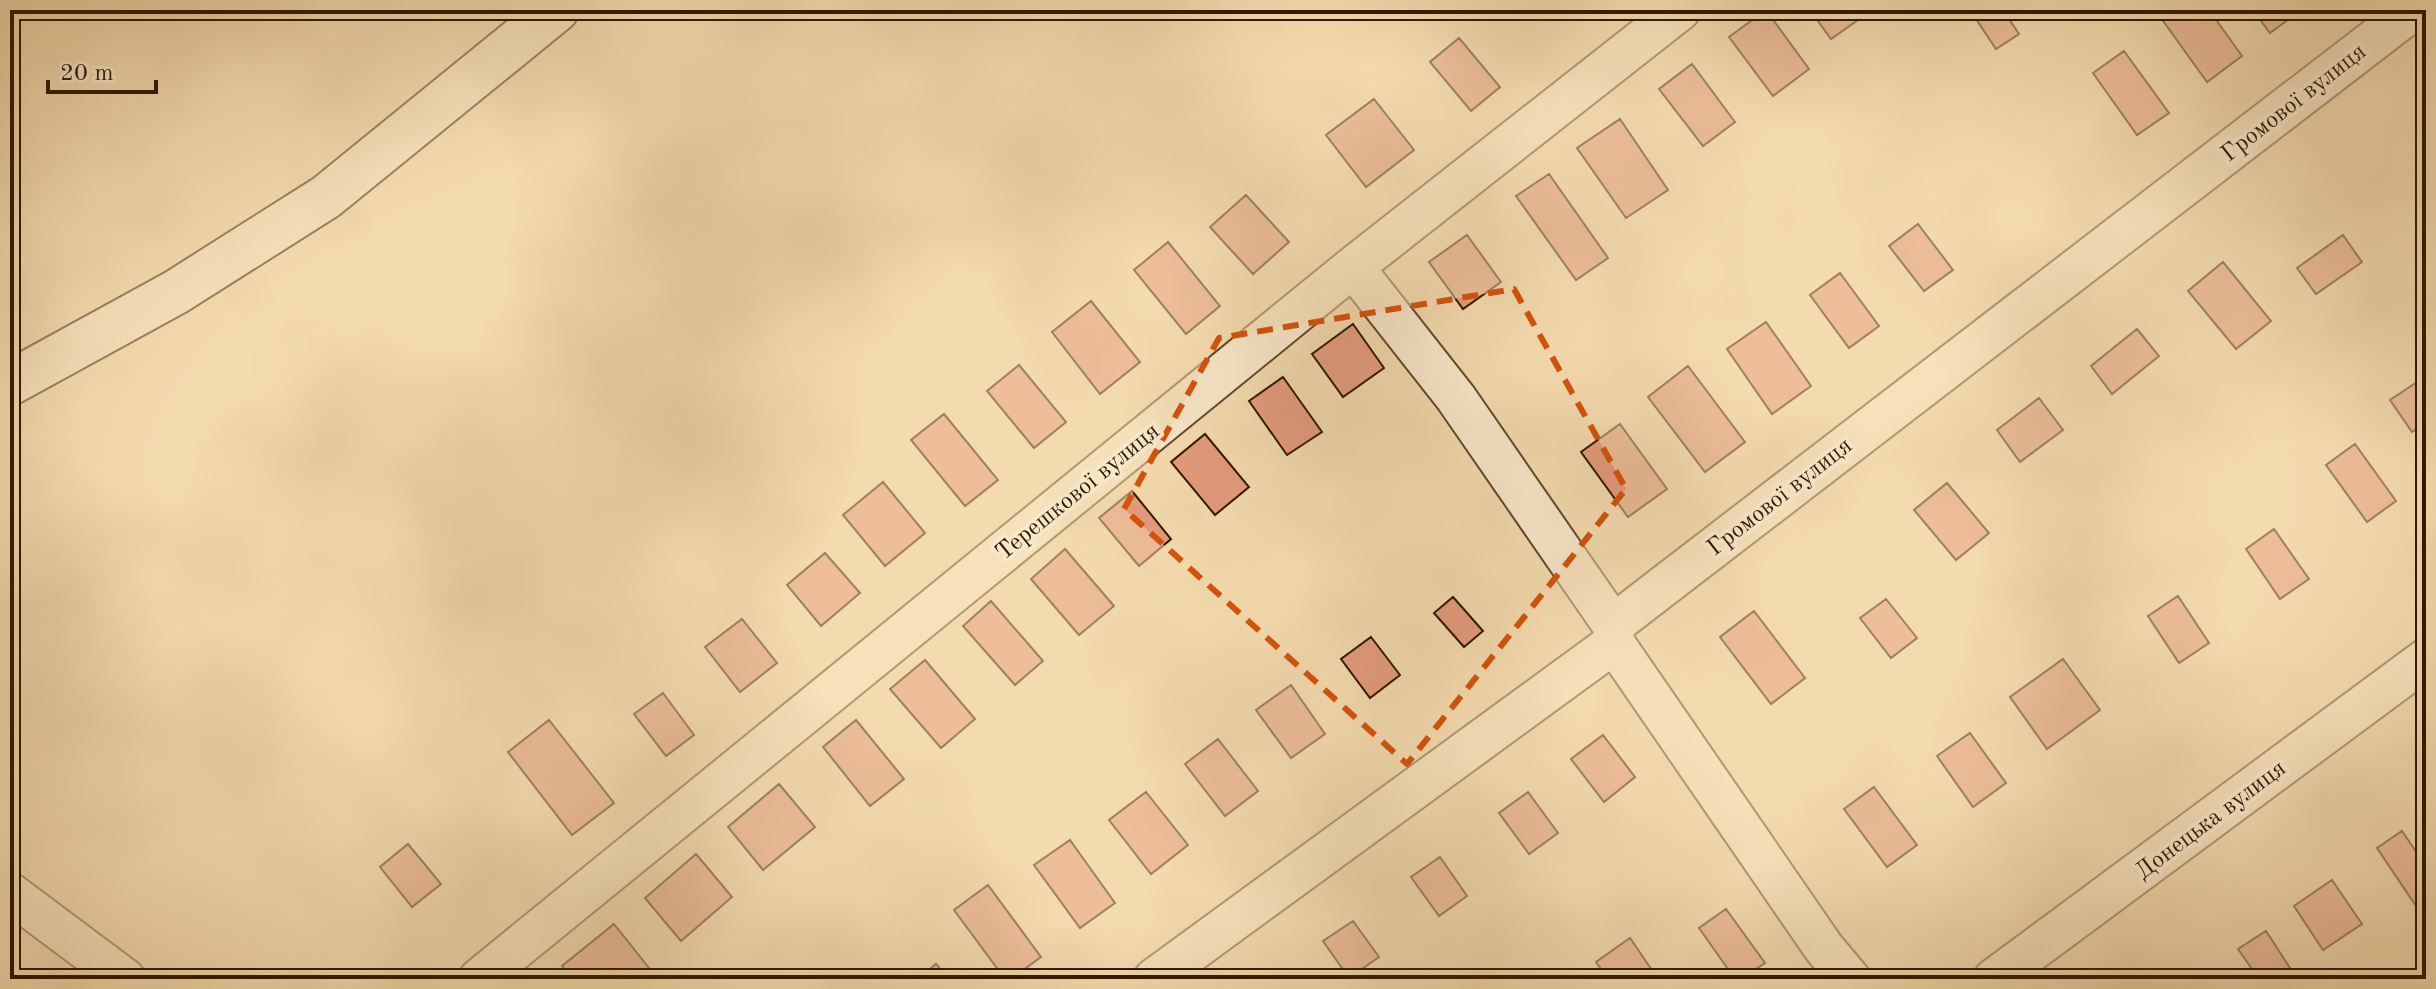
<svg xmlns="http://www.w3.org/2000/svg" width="2436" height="989" font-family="'Old Standard TT',serif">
<rect width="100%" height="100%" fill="#f4dbae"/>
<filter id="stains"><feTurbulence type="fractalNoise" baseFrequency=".0025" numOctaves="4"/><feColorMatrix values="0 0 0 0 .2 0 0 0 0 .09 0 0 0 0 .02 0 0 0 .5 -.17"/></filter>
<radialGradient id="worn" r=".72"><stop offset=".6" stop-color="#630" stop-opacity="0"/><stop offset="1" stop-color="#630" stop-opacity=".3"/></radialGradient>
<!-- building -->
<path fill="#e49c7d" stroke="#2f1700" stroke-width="2" d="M 1766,10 L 1809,69 L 1773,96 L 1729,37 Z
M 1810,10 L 1872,10 L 1831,39 Z
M 1970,10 L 2003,10 L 2019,34 L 1996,49 Z
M 2173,10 L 2209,10 L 2242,56 L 2207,82 L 2161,18 Z
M 2253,10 L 2301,10 L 2270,33 Z
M 1459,38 L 1500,87 L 1471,111 L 1430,62 Z
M 2124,51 L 2169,113 L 2137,135 L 2093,73 Z
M 1692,64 L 1735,122 L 1703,146 L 1659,89 Z
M 1374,99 L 1414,150 L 1366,187 L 1326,135 Z
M 1620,119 L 1668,190 L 1626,218 L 1577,148 Z
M 1549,174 L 1608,258 L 1576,280 L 1516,196 Z
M 1246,195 L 1289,242 L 1253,274 L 1210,227 Z
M 1918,224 L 1953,270 L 1924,291 L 1889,246 Z
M 1467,235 L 1501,282 L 1463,309 L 1429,262 Z
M 2343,235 L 2362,262 L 2316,294 L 2297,268 Z
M 1168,242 L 1220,306 L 1186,334 L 1134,270 Z
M 2223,262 L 2271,321 L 2236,349 L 2188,291 Z
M 1840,273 L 1879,326 L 1849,348 L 1810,295 Z
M 1091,301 L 1140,362 L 1100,394 L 1052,332 Z
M 1766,322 L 1811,386 L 1772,414 L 1727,349 Z
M 1353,324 L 1384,368 L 1343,397 L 1312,354 Z
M 2137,329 L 2159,356 L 2112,394 L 2091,366 Z
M 1019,365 L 1066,422 L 1034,448 L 987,391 Z
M 1688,366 L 1745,442 L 1705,472 L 1648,397 Z
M 2426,376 L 2426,423 L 2412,432 L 2390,400 Z
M 1283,377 L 1322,432 L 1287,455 L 1249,401 Z
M 2039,398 L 2063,430 L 2020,462 L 1997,430 Z
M 944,414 L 998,480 L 965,506 L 911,440 Z
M 1620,424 L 1667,489 L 1628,517 L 1581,452 Z
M 1205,434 L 1249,487 L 1215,515 L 1171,462 Z
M 2355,444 L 2396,501 L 2367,522 L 2326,465 Z
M 883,482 L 925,533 L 885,566 L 843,515 Z
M 1947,483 L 1989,533 L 1956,560 L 1914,510 Z
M 1132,491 L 1171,539 L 1139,566 L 1099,518 Z
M 2274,529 L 2309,579 L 2280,599 L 2246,549 Z
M 1065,549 L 1114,606 L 1079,635 L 1031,579 Z
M 825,553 L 860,593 L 821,626 L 787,585 Z
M 2178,596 L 2209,643 L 2179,663 L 2148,616 Z
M 1453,597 L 1483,631 L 1464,647 L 1434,613 Z
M 1886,599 L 1917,638 L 1891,658 L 1860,618 Z
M 991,601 L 1043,661 L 1015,685 L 963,626 Z
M 1754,611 L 1805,678 L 1771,704 L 1720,637 Z
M 742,619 L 777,663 L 740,692 L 705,647 Z
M 1371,637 L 1400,675 L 1370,698 L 1341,659 Z
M 2063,659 L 2100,710 L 2047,749 L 2010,697 Z
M 925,660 L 975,719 L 941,748 L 890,689 Z
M 1291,685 L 1325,734 L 1291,758 L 1256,710 Z
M 663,693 L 694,735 L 666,756 L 634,714 Z
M 549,720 L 614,803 L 572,835 L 508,752 Z
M 856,720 L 904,779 L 870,806 L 823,747 Z
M 1970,733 L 2006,783 L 1973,807 L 1937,756 Z
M 1603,735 L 1635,777 L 1604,802 L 1571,759 Z
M 1218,739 L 1258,791 L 1225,816 L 1185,764 Z
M 779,784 L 815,827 L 763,870 L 728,827 Z
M 1874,787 L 1917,845 L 1887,867 L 1844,809 Z
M 1146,792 L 1188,845 L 1151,874 L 1109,820 Z
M 1528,792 L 1558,833 L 1529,854 L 1499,813 Z
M 2402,831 L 2426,866 L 2426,903 L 2418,909 L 2377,848 Z
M 1070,840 L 1115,903 L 1080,928 L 1034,865 Z
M 408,844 L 441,884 L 412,907 L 380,867 Z
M 696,854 L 732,897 L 681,941 L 645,898 Z
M 1440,857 L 1467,896 L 1439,916 L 1411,877 Z
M 2332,880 L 2362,924 L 2323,950 L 2294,906 Z
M 988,885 L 1041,957 L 1011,979 L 1005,979 L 954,910 Z
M 1726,909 L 1765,963 L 1741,979 L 1735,979 L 1699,928 Z
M 1353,921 L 1379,957 L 1349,978 L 1323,941 Z
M 614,924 L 649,968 L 635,979 L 572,979 L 562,966 Z
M 2266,931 L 2290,968 L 2274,979 L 2259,979 L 2238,949 Z
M 1630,938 L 1658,979 L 1608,979 L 1596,962 Z
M 936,964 L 949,979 L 918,979 Z"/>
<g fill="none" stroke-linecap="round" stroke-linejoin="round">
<defs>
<path id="street" d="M 1353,267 L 1456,398 L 1613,625
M 1614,643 L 1824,948 L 1850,979
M 10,893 L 125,979
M 479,979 L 1353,267 L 1680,10
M 1154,979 L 1614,643 L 1613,625 L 2413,10
M 1994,979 L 2426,659"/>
<path id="secondary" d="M 10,383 L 176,292 L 326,197 L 556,10"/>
</defs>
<!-- street casing -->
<use href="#street" stroke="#60482c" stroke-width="44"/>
<!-- secondary casing -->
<use href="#secondary" stroke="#2f1700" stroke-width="48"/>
<!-- street -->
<use href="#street" stroke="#f8e8ca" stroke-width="40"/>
<!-- secondary -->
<use href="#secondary" stroke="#f8e8ca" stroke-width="44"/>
</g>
<!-- marked area -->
<path d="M0 0H2436V989H0ZM 1514,289 L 1626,489 L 1407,764 L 1124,509 L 1219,338 Z" fill="#f4dbae" fill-opacity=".55" fill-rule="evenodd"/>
<path fill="none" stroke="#d6520b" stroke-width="6" stroke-dasharray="16 10" stroke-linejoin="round" d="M 1514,289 L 1626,489 L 1407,764 L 1124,509 L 1219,338 Z"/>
<g text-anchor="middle" stroke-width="8" stroke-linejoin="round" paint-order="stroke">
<!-- street labels -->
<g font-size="24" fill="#2f1700" stroke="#f8e8ca">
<text transform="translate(2293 102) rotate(-38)" y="8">Громової вулиця</text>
<text transform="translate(1077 491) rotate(-39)" y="8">Терешкової вулиця</text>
<text transform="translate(1779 496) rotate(-38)" y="8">Громової вулиця</text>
<text transform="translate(2210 819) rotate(-37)" y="8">Донецька вулиця</text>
</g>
</g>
<!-- margin -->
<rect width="2436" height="989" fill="none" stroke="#f4dbae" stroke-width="40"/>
<rect x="12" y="12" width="2412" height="965" fill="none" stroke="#2f1700" stroke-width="4"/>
<rect x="20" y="20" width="2396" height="949" fill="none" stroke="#2f1700" stroke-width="2"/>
<!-- scale -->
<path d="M48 80v12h108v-12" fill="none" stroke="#2f1700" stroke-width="4"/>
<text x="60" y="80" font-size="24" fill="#2f1700" stroke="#f8e8ca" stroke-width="6" paint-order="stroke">20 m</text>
<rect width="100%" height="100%" filter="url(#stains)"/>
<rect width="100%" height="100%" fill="url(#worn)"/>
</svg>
